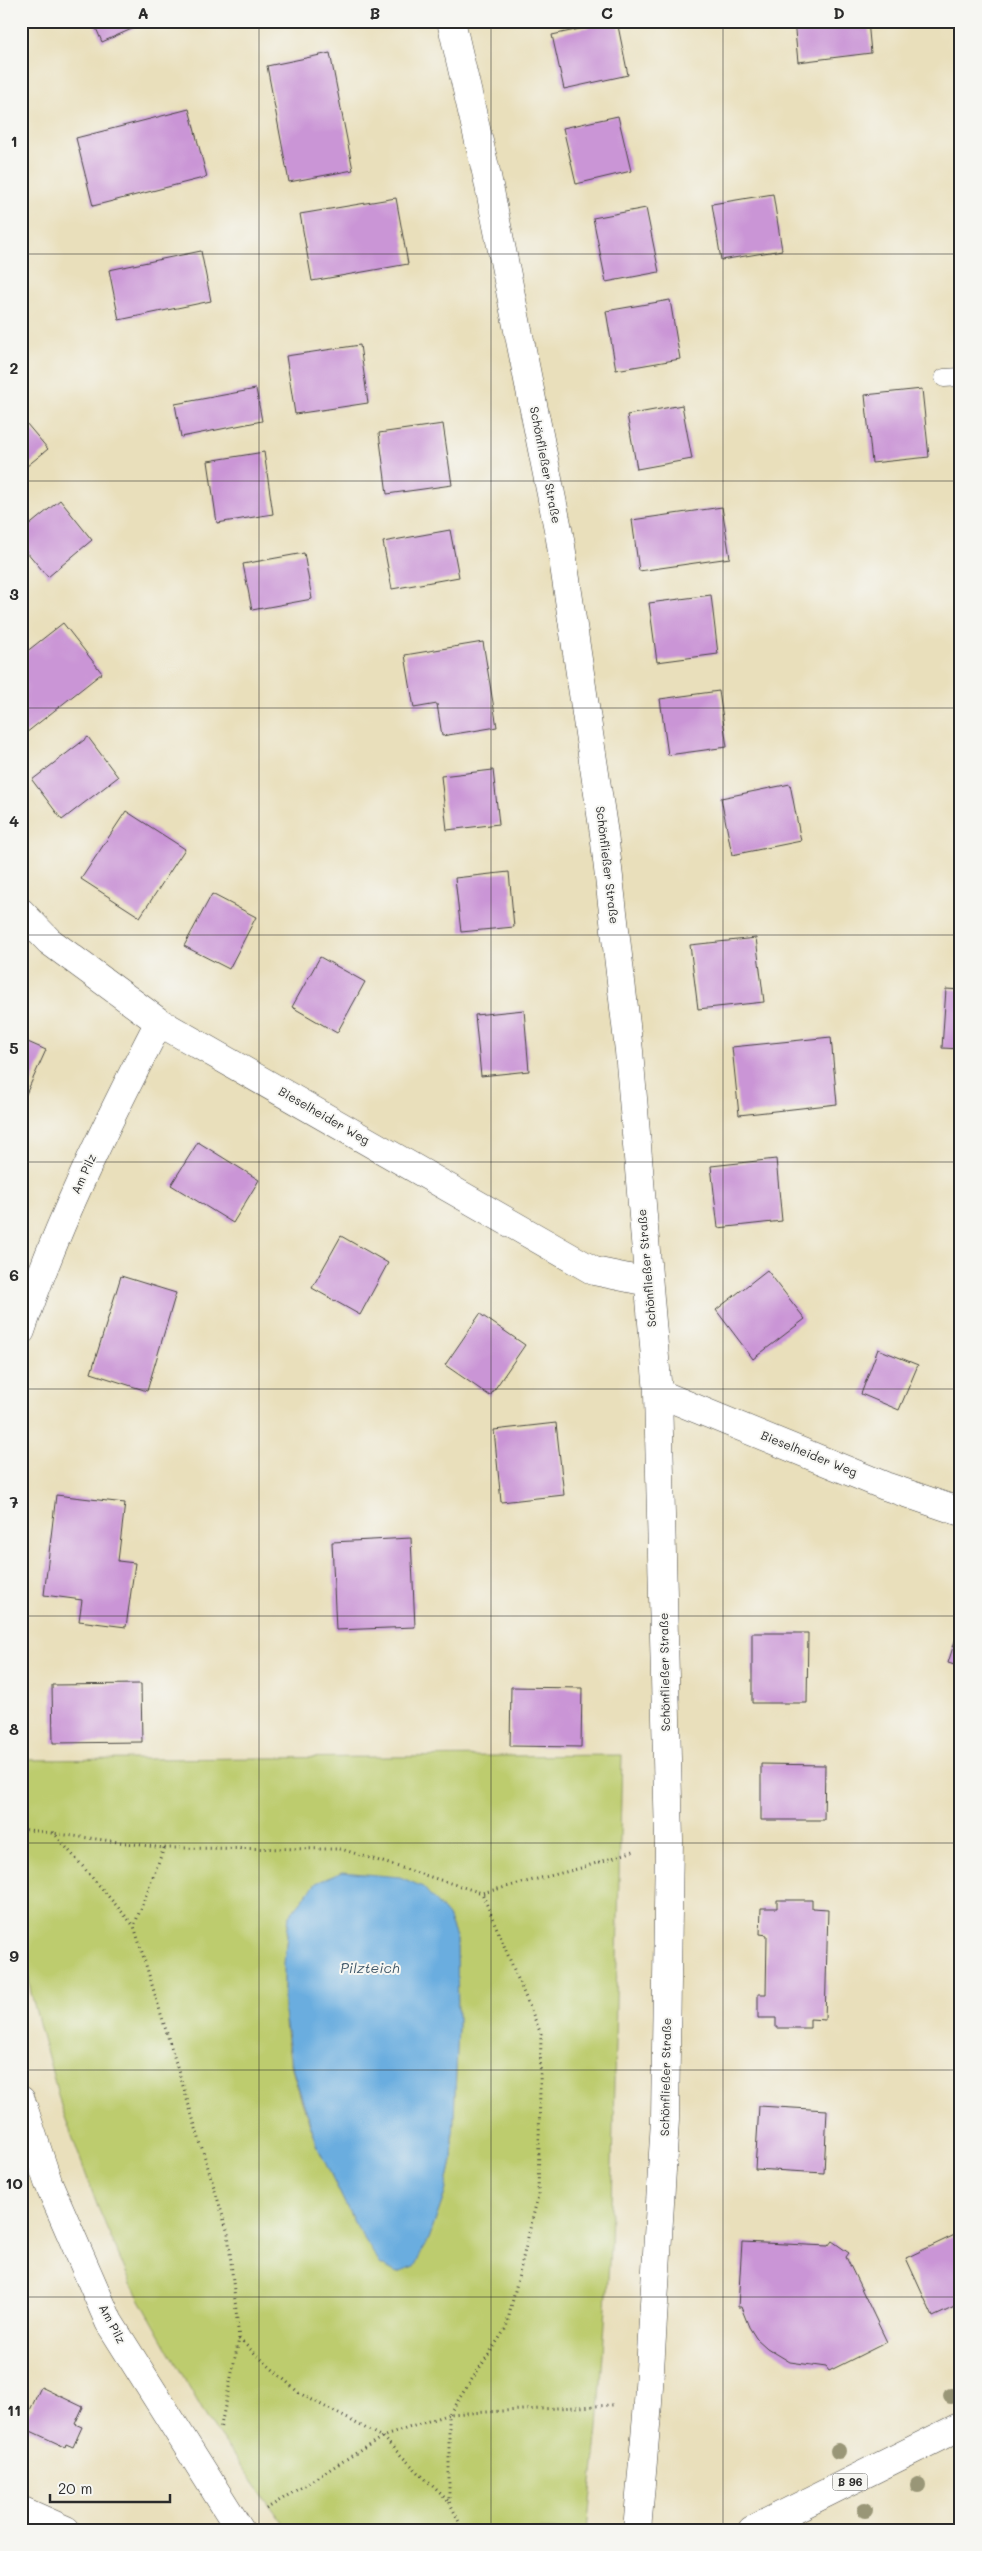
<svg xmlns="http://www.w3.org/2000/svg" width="982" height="2551" font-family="Mali,sans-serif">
<rect width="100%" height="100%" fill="#f6f6f2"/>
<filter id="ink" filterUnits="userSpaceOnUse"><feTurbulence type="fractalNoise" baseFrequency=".02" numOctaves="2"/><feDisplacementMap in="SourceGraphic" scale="10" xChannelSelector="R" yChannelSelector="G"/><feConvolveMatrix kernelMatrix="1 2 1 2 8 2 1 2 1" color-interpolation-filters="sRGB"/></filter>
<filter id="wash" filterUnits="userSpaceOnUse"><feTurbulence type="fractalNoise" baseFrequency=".0096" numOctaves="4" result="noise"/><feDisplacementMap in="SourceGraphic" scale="20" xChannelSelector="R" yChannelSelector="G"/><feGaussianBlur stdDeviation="1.12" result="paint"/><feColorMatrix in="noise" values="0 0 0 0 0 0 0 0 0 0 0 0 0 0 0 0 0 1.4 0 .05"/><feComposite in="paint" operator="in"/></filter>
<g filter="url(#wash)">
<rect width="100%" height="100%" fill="#e9dfbb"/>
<!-- green -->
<path fill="#bdcc6e" stroke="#747c4c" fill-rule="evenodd" d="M 622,1755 L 610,2248 L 598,2428 L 587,2530 L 288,2530 L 208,2420 L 131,2284 L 97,2205 L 61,2106 L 31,1993 L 21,1933 L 21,1760 ZM 289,1916 L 448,1916 L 457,1940 L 458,2027 L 452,2161 L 445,2193 L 429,2239 L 355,2224 C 331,2175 307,2126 293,2072 C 280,2021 283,1968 289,1916 Z"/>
<!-- water -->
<path fill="#6baddf" stroke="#4b6c85" d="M 342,1872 L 400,1877 L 423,1887 L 448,1916 L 457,1940 L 458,2027 L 452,2161 L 445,2193 L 429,2239 L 414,2267 L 397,2273 L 380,2264 L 355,2224 L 319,2150 L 293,2071 L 284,2013 L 284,1963 L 289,1916 L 316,1883 Z"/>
<g id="blocks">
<!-- building -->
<path fill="#ca95d6" d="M 93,21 L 150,21 L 102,42 Z
M 617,21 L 628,75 L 564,89 L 552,35 Z
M 794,21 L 868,21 L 871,53 L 798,62 Z
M 330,53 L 353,170 L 289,182 L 267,66 Z
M 189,109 L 207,177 L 93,206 L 76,138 Z
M 618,116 L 631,171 L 576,184 L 563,128 Z
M 773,194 L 782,250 L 721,260 L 712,204 Z
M 396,198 L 408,264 L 312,281 L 300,214 Z
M 646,208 L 659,272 L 606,282 L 593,218 Z
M 201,251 L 211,301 L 119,320 L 109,270 Z
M 670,300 L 680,359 L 616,370 L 606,311 Z
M 360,345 L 368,403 L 295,414 L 286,356 Z
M 256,389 L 262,421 L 181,437 L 175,404 Z
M 922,389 L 929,457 L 872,463 L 865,395 Z
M 682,405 L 692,459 L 637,469 L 627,415 Z
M 21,417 L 48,449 L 21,471 Z
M 443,424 L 452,485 L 387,494 L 379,433 Z
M 264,452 L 273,514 L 217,523 L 208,461 Z
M 60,500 L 92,540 L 48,577 L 21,545 L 21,532 Z
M 722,507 L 730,558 L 639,571 L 632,520 Z
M 450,530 L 459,577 L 392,589 L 383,542 Z
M 304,553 L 312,599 L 252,610 L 243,564 Z
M 711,595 L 718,654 L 657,662 L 649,603 Z
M 63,623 L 102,673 L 21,737 L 21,656 Z
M 483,642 L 497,727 L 442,736 L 437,704 L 414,708 L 405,655 Z
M 719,691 L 727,747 L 668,755 L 660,699 Z
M 88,737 L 118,777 L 62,820 L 32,780 Z
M 493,770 L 499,824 L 447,830 L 441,776 Z
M 790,784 L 801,841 L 732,855 L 721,798 Z
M 126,811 L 185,849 L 140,917 L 81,879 Z
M 509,872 L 514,927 L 461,932 L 455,878 Z
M 212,894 L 256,917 L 229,969 L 184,946 Z
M 756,938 L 764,1002 L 698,1009 L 690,945 Z
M 320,957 L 365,982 L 337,1033 L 292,1007 Z
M 946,989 L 961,990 L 961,1049 L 942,1048 Z
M 524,1010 L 529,1071 L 481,1076 L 475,1015 Z
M 831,1037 L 837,1104 L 739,1115 L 732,1047 Z
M 21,1039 L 46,1050 L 21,1105 Z
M 198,1142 L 259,1180 L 233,1223 L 171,1185 Z
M 776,1159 L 782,1221 L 718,1228 L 711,1166 Z
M 341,1236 L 388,1263 L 360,1315 L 312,1288 Z
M 767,1270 L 805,1319 L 753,1359 L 716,1310 Z
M 121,1276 L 176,1293 L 147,1391 L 91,1373 Z
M 480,1314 L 525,1345 L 490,1396 L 445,1365 Z
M 878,1349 L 918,1365 L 899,1410 L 861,1394 Z
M 556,1423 L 564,1495 L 501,1502 L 494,1430 Z
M 56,1495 L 125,1503 L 118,1561 L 135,1563 L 126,1627 L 79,1621 L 82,1600 L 44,1595 Z
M 411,1538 L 415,1627 L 336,1630 L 332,1542 Z
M 960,1625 L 961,1625 L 961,1667 L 948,1663 Z
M 752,1633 L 808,1633 L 807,1703 L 752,1703 Z
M 141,1684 L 142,1742 L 53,1743 L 52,1685 Z
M 511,1687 L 582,1688 L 581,1747 L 510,1746 Z
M 761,1764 L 825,1765 L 824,1820 L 761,1820 Z
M 777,1900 L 812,1900 L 812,1908 L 828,1909 L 825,2020 L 810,2019 L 810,2028 L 776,2028 L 776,2018 L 758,2018 L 758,1994 L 766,1994 L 767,1935 L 760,1934 L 761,1908 L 777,1908 Z
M 759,2106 L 827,2110 L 824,2173 L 755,2169 Z
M 961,2232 L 961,2304 L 933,2317 L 906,2258 Z
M 832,2241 L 849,2253 L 846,2257 L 887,2342 L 829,2371 L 826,2367 L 790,2362 L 767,2348 L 756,2338 L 749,2327 L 741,2307 L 738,2307 L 742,2242 L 828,2246 Z
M 41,2387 L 83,2407 L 75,2424 L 82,2427 L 73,2447 L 66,2444 L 65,2447 L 22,2427 Z"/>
</g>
</g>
<g filter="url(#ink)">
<use href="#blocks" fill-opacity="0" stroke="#484641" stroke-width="1"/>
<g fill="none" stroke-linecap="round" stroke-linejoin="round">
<defs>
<path id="lane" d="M 944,378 L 961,377"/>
<path id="street" d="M 451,21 L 487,176 L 560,539 L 604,834 L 629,1051 L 658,1393 L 669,1840 L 665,2120 L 648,2403 L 637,2530
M 21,912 L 49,941 L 159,1022 L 594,1271 L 648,1282
M 21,1331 C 57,1223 107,1123 159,1022
M 658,1393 L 885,1486 L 961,1512
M 21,2100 L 48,2182 L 109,2322 L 240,2530
M 21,2510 L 66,2530"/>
<path id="primary" d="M 752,2530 L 961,2426"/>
</defs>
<!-- lane casing -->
<use href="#lane" stroke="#484641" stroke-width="19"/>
<!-- street casing -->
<use href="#street" stroke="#484641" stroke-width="29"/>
<!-- primary casing -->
<use href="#primary" stroke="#484641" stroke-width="29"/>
<!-- path -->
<path stroke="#484641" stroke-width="3" stroke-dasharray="1 4" stroke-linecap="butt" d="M 21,1829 L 164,1848 L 341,1849 L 482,1893 L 581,1868 L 634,1851
M 53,1832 L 134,1926
M 164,1848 L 134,1926 L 228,2233 L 239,2339 L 220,2430
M 239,2339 L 299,2393 L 382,2437 L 448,2501
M 266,2509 L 382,2437 L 449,2414 L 613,2405
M 463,2530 L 449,2501 L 449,2414 L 506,2328 L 538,2196 L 541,2034 L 482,1893"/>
<!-- lane -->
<use href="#lane" stroke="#fff" stroke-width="18"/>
<!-- street -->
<use href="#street" stroke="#fff" stroke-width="28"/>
<!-- primary -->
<use href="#primary" stroke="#fff" stroke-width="28"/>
</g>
<!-- trees -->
<g fill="#999677">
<circle cx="951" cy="2396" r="8"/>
<circle cx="838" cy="2451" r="8"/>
<circle cx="918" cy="2485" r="8"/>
<circle cx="865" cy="2510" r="8"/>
</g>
</g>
<!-- grid -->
<path fill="none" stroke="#2b2b2b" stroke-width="1" stroke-opacity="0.55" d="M 259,21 L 259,2530M 491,21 L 491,2530M 723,21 L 723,2530M 21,254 L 961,254M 21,481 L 961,481M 21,708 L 961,708M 21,935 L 961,935M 21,1162 L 961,1162M 21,1389 L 961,1389M 21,1616 L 961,1616M 21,1843 L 961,1843M 21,2070 L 961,2070M 21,2297 L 961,2297"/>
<g text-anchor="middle" stroke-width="4" stroke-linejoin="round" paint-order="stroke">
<!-- shield labels -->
<rect fill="#f6f6f2" stroke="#686867" stroke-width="1" x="832.5" y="2473.5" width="35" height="17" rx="4"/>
<g font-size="11" font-weight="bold" fill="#2b2b2b">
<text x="850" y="2486">B 96</text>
</g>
<!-- street labels -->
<g font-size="12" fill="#2b2b2b" stroke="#f6f6f2">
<text transform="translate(545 465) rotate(79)" y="4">Schönfließer Straße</text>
<text transform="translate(607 865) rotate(83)" y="4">Schönfließer Straße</text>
<text transform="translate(324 1116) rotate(30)" y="4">Bieselheider Weg</text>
<text transform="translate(84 1174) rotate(-65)" y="4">Am Pilz</text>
<text transform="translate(647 1268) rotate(-95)" y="4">Schönfließer Straße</text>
<text transform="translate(809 1454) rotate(22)" y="4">Bieselheider Weg</text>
<text transform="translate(665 1672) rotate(-91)" y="4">Schönfließer Straße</text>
<text transform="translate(666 2077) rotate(-89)" y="4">Schönfließer Straße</text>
<text transform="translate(112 2324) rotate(62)" y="4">Am Pilz</text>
</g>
<!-- water labels -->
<g font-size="14" font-style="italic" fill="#41586a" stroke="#f6f6f2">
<text x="370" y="1973">Pilzteich</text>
</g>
</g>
<!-- margin -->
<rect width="982" height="2551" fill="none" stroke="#f6f6f2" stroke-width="55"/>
<!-- scale -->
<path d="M50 2494v8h120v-8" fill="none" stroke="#2b2b2b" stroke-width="2.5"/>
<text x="58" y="2494" font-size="15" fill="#2b2b2b" stroke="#f6f6f2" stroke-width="4" paint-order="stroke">20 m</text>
<rect x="28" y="28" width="926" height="2496" fill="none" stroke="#2b2b2b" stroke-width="2"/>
<g font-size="16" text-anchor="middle" font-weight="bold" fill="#2b2b2b">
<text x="143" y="19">A</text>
<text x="375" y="19">B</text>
<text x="607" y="19">C</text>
<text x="839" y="19">D</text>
<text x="14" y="147">1</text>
<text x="14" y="374">2</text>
<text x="14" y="600">3</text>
<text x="14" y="827">4</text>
<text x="14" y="1054">5</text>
<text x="14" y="1281">6</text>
<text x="14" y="1508">7</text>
<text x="14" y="1735">8</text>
<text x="14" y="1962">9</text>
<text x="14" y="2189">10</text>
<text x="14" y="2416">11</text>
</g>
</svg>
